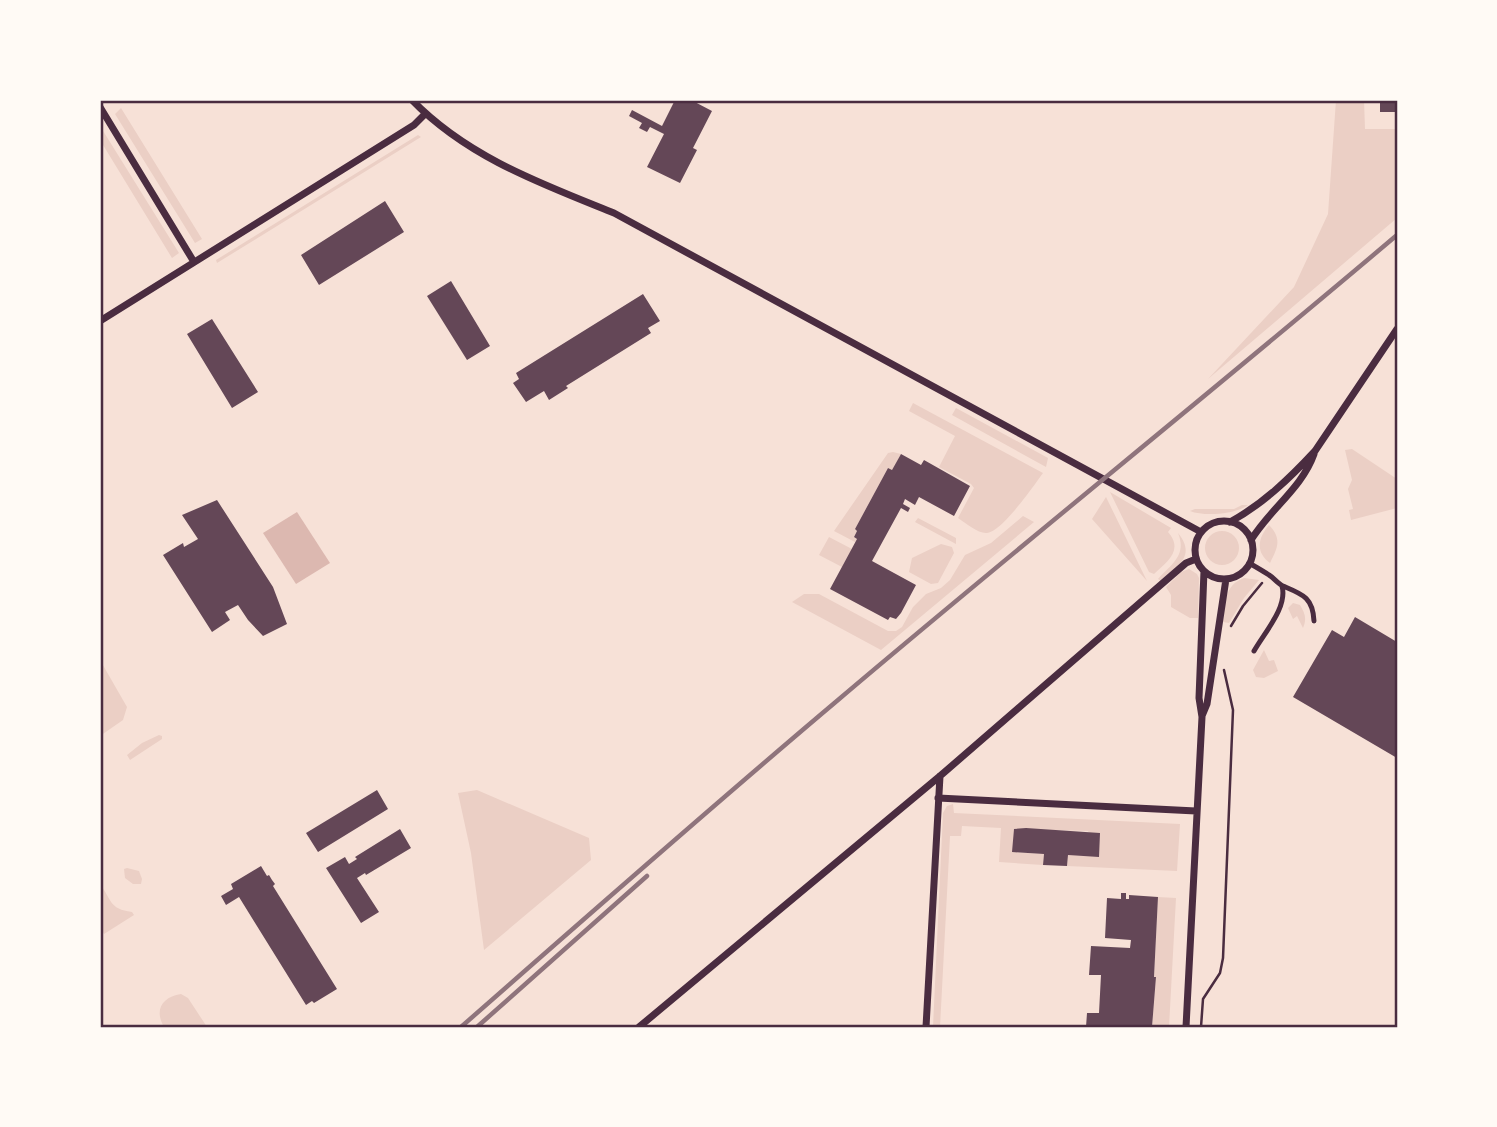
<svg xmlns="http://www.w3.org/2000/svg" width="1497" height="1127" font-family="'Times New Roman',serif">
<rect width="100%" height="100%" fill="#f7e1d7"/>
<!-- green -->
<path fill="#ebcfc5" d="M 1336,100 L 1364,100 L 1365,129 L 1397,129 L 1397,218 L 1208,379 L 1294,287 L 1328,214 Z
M 121,108 L 202,239 L 195,243 L 115,114 Z
M 100,126 L 179,253 L 172,258 L 100,140 Z
M 418,135 L 421,137 L 217,263 L 216,260 Z
M 913,403 L 1043,473 C 1035,484 1002,532 987,533 C 979,534 965,523 958,518 L 974,488 L 971,484 L 939,467 L 955,436 L 909,411 Z
M 956,408 L 1048,458 L 1046,467 L 952,415 Z
M 1352,449 L 1397,479 L 1397,508 L 1351,520 L 1349,510 L 1353,509 L 1348,489 L 1352,480 L 1345,450 Z
M 893,452 L 901,454 L 892,470 L 888,468 L 855,529 L 857,531 L 854,537 L 857,539 L 855,542 L 834,531 L 888,453 Z
M 1110,492 L 1171,528 L 1168,532 C 1184,550 1167,562 1154,574 L 1149,572 Z
M 1106,497 L 1147,581 L 1092,519 Z
M 1242,505 L 1248,505 C 1236,514 1205,517 1190,511 L 1195,509 L 1234,509 Z
M 1023,516 L 1034,522 L 881,650 L 792,602 L 804,594 L 819,594 L 888,631 L 896,631 L 902,627 L 913,607 L 926,594 L 941,588 L 950,580 L 965,555 L 991,543 Z
M 918,518 L 956,538 L 956,544 L 915,522 Z
M 1269,525 C 1282,539 1278,547 1270,563 C 1255,552 1258,538 1269,525 Z
M1205 548a17 17 0 1 1 34 0a17 17 0 1 1-34 0Z
M 1178,533 C 1196,555 1179,566 1161,581 L 1158,579 C 1172,564 1187,555 1178,533 Z
M 829,537 L 852,549 L 842,567 L 819,555 Z
M 941,544 L 952,547 L 954,553 L 938,583 L 931,584 L 909,572 L 912,558 Z
M 1189,569 L 1197,574 L 1199,578 L 1198,618 L 1190,618 L 1171,607 L 1171,595 L 1166,587 L 1181,572 Z
M 1244,578 L 1259,580 L 1244,598 L 1229,623 L 1223,622 C 1225,604 1224,585 1244,578 Z
M 1293,603 L 1300,605 C 1305,613 1307,619 1303,628 L 1297,616 L 1293,619 L 1288,608 Z
M 1264,650 L 1269,661 L 1274,660 L 1278,671 L 1264,678 L 1256,677 L 1253,670 Z
M 100,660 L 127,707 L 123,720 L 100,736 Z
M 159,735 L 162,736 L 162,739 L 130,760 L 127,755 L 142,743 Z
M 477,790 L 589,838 L 591,860 L 484,950 L 471,853 L 458,793 Z
M 953,804 L 954,813 L 1180,824 L 1177,871 L 1067,866 L 1068,855 L 1099,856 L 1088,831 L 1014,829 L 1013,852 L 1044,854 L 1043,865 L 999,862 L 1001,828 L 962,826 L 961,836 L 950,836 L 940,1027 L 933,1027 L 943,813 L 947,806 Z
M 127,868 L 139,871 L 142,879 L 141,884 L 133,884 L 125,878 L 124,869 Z
M 100,884 C 112,900 109,909 132,912 L 134,915 L 104,934 L 100,927 Z
M 1158,897 L 1176,898 L 1169,1027 L 1152,1027 L 1156,978 L 1154,977 Z
M 181,994 L 188,998 L 207,1027 L 164,1027 C 154,1010 162,997 181,994 Z"/>
<!-- water -->
<path fill="#dcb8b0" d="M 297,512 L 330,563 L 296,584 L 263,533 Z"/>
<!-- building -->
<path fill="#644757" d="M 675,100 L 691,100 L 712,111 L 693,148 L 697,150 L 680,183 L 647,167 L 664,134 L 650,127 L 647,132 L 639,128 L 642,123 L 629,116 L 632,110 L 662,126 Z
M 1380,100 L 1397,100 L 1397,112 L 1380,112 Z
M 385,201 L 404,232 L 319,285 L 301,255 Z
M 451,281 L 490,346 L 467,360 L 427,296 Z
M 643,294 L 660,321 L 648,328 L 651,333 L 566,386 L 568,388 L 549,400 L 544,391 L 526,402 L 513,383 L 519,379 L 516,373 Z
M 212,319 L 258,392 L 232,408 L 187,334 Z
M 901,454 L 921,465 L 924,460 L 970,486 L 954,516 L 919,497 L 915,505 L 905,499 L 903,504 L 910,508 L 908,512 L 901,508 L 872,561 L 916,585 L 901,613 L 896,619 L 890,617 L 888,620 L 830,589 L 857,539 L 854,537 L 857,531 L 855,529 L 888,468 L 892,470 Z
M 217,500 L 273,587 L 287,624 L 263,636 L 248,620 L 238,605 L 225,612 L 230,620 L 212,632 L 163,555 L 183,543 L 184,547 L 198,539 L 182,515 Z
M 1355,617 L 1397,642 L 1397,758 L 1293,697 L 1332,630 L 1344,637 Z
M 377,790 L 388,809 L 318,852 L 306,833 Z
M 1026,828 L 1100,833 L 1099,857 L 1068,855 L 1067,866 L 1043,865 L 1044,854 L 1012,852 L 1014,829 Z
M 400,829 L 411,848 L 366,875 L 365,873 L 357,878 L 379,912 L 361,923 L 326,868 L 345,857 L 349,864 L 357,859 L 355,857 Z
M 261,866 L 267,876 L 269,875 L 272,880 L 275,884 L 273,886 L 337,989 L 314,1003 L 312,1001 L 306,1005 L 239,897 L 226,905 L 221,896 L 233,889 L 231,884 Z
M 1121,893 L 1126,893 L 1126,899 L 1129,899 L 1129,895 L 1158,897 L 1154,977 L 1156,977 L 1152,1027 L 1086,1027 L 1087,1013 L 1099,1013 L 1101,975 L 1089,975 L 1091,946 L 1130,948 L 1131,940 L 1105,938 L 1107,898 L 1121,899 Z"/>
<g fill="none" stroke-linecap="round" stroke-linejoin="round">
<!-- path -->
<path stroke="#4a2c40" stroke-width="2.5" d="M 1231,626 L 1243,606 L 1262,583
M 1201,1027 L 1203,999 L 1220,973 L 1223,958 L 1233,710 L 1224,670"/>
<!-- service -->
<path stroke="#4a2c40" stroke-width="5" d="M 1249,563 C 1256,567 1263,571 1269,575 C 1274,578 1278,584 1283,586 C 1302,594 1313,597 1314,621
M 1254,651 C 1264,633 1288,607 1282,586"/>
<!-- minor -->
<path stroke="#4a2c40" stroke-width="7" d="M 412,100 C 467,157 542,184 614,213 L 1201,532
M 100,107 L 194,262
M 100,321 L 414,125 L 425,114
M1195 550a29 29 0 1 1 58 0a29 29 0 1 1-58 0Z
M 1230,522 C 1263,504 1290,478 1315,451 L 1397,329
M 1251,540 C 1270,509 1302,488 1314,454
M 1202,716 L 1207,704 L 1226,579
M 938,798 L 1196,811
M 639,1027 L 940,776 L 1186,563 L 1196,559
M 926,1027 L 940,776
M 1186,1027 L 1202,717 L 1199,698 L 1204,571"/>
<!-- rail -->
<path stroke="#8f747c" stroke-width="4.5" d="M 461,1027 C 586,917 711,807 838,700 C 1023,543 1212,392 1397,235
M 477,1027 L 647,876"/>
</g>
<!-- border -->
<rect width="1497" height="1127" fill="none" stroke="#fffaf5" stroke-width="203"/>
<rect x="102" y="102" width="1294" height="924" fill="none" stroke="#4a2c40" stroke-width="2.5"/>
</svg>
